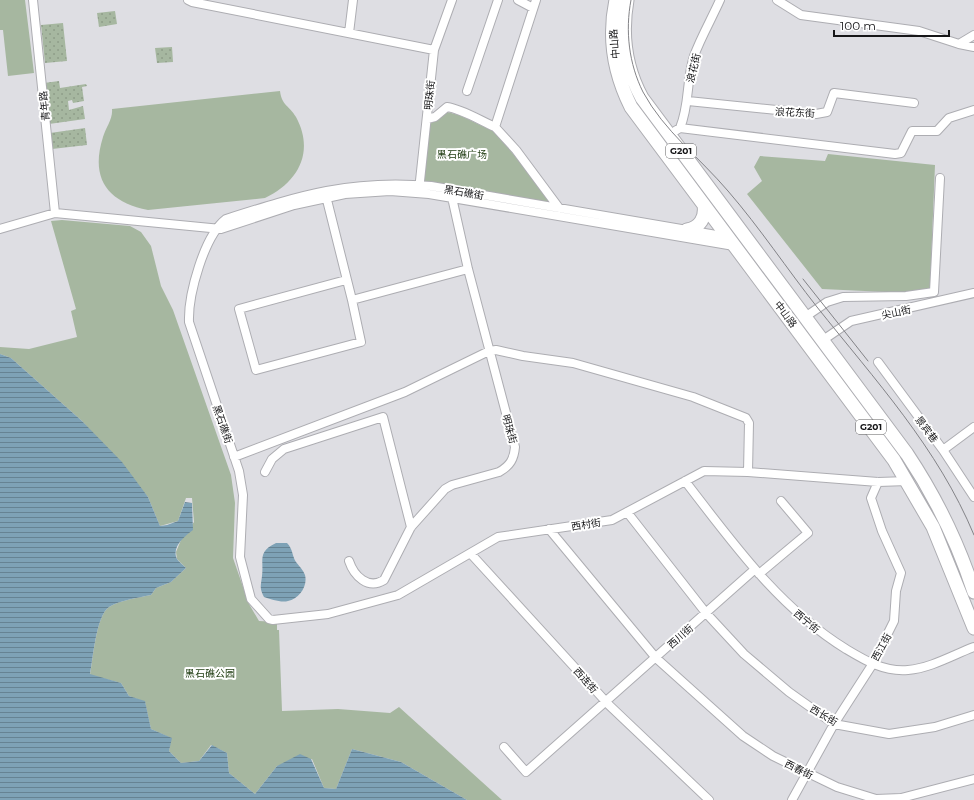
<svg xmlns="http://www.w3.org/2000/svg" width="974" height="800" font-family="Montserrat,'Noto Sans SC',sans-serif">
<defs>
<pattern id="grass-dots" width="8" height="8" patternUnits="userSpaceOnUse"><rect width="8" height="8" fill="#a6b7a0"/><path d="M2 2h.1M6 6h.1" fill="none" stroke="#8e9d89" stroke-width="1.8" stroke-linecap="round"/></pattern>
<pattern id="water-rules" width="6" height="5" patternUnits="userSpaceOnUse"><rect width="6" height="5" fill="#7ea2b6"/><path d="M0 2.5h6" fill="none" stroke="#668393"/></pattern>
</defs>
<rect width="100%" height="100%" fill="#dedee3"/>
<!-- grass -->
<path fill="url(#grass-dots)" d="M 115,11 L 117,24 L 99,27 L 97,13 Z
M 63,23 L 67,61 L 45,63 L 41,25 Z
M 172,47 L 173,62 L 157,63 L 155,48 Z
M 59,81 L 60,88 L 86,84 L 87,86 L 82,87 L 84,101 L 73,103 L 72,100 L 68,101 L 69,110 L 83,106 L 85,119 L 49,124 L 44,83 Z
M 85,128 L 87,145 L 52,149 L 50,133 Z"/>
<!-- green -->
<path fill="#a6b7a0" d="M 0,0 L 25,0 L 34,73 L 8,76 L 3,30 L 0,30 Z
M 280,91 C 282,106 289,105 296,117 C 315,152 298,182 265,198 L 148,210 C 107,202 90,178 103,137 C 106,127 113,119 112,109 Z
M 447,112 L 459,115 L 495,132 L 555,205 L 423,183 L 430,124 Z
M 828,154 L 935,165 L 930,288 L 907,293 L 822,289 L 747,194 L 762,181 L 754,167 L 760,156 L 825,161 Z
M 62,220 L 130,226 L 141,232 L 151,246 L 161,286 L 173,310 L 231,475 L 235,503 L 233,558 L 249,604 L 259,621 L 277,622 L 277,630 L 279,630 L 282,711 L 338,709 L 390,713 L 399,707 L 502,800 L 467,800 L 401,762 L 352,749 L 336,789 L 324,788 L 312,759 L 277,766 L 255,794 L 229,773 L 227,753 L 211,745 L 199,761 L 181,763 L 169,751 L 171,738 L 151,729 L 145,702 L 129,696 L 121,683 L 90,675 C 93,659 96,616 109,607 C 121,600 137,598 151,595 L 156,588 L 171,582 L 186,568 L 177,559 L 176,552 L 181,540 L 194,522 L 192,498 L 186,498 L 178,521 L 160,526 L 148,497 L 82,421 L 11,358 L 0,354 L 0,347 L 29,349 L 77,337 L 71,311 L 76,309 L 51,221 Z"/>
<!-- water -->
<path fill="url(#water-rules)" d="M 0,354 L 11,358 L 82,421 L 122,462 L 148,497 L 160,526 L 167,525 L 178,521 L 185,502 L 192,503 L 193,530 C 185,536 171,547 177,559 C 179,562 183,565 186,568 L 171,582 L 156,588 L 151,595 C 137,598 121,600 109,607 C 96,616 93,659 90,674 L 121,683 L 129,696 L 145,701 L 151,729 L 172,738 L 169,751 L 181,763 L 199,761 L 212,745 L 227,753 L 229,773 L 255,794 L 277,766 L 300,754 L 311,759 L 324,788 L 336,789 L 352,749 L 401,762 L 467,800 L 0,800 Z
M 276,543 L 287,543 C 293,549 292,556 296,562 C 300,567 303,570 305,575 C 308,586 299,599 288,601 C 281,603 271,599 264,597 C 259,587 261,586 262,576 C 264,560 257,552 276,543 Z"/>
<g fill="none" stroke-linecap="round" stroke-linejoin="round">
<defs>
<path id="minor" d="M 33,0 L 55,213
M 188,0 L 192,2 L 434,50
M 518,0 L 533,8
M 777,0 L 801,15 L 919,31 L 959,44 L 974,35
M 349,33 L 353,0
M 959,44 L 974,47
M 467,91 L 498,0
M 688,101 L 816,114 L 827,112 L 834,93 L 914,103
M 427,119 L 435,117 L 447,107 C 462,109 481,121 495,127 L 536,0
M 495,127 L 516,150 L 559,208
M 680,128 L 895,154 L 901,153 L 912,131 L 937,131 L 949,118 L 974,110
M 675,131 L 680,128 C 690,104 686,80 694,56 C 701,37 712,18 720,0
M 419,190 L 434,50 L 452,0
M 325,192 L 352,300 L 468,269
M 0,229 L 55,213 L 221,229 L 294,205 L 345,194 L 390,191 L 429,194 L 734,246
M 728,237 L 431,186 C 351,179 301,195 226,219 C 204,236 188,295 189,322 L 239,471 L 243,495 L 240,557 L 251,599 L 269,619 L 273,620 L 328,614 L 398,595 L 498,537 L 612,520 L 704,471 L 748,472 L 878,482 L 908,481
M 346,280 L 239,309 L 256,370 L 361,342 L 352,300
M 805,317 L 827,302 L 843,297 L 906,296 L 934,292 L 940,178
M 823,340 L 851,321 L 974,293
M 878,362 L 943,450 L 974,497
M 943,450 L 974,427
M 234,457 L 405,392 L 489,351 L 496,350 L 523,356 L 573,363 L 693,397 L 746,418 L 749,423 L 748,472
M 265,472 L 272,459 L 284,449 L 383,417 L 411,527
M 685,481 C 733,543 778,607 846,649 C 866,661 884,672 908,670 C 931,668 953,655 974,647
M 627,512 L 706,613 L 744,654 L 789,692 L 834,724 L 889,734 L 935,727 L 974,715
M 549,529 L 656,658 L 743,736 L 773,756 L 837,787 L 876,799 L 901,798 L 974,779
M 471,554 L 609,705 L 709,800
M 349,561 C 354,576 368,590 384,580 L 411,527 L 445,489 L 452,485 L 499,472 C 510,466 514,459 515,447 L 468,269 L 451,193
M 759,574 L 808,533 L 781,501
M 504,747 L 526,772 L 754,570
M 792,800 L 834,724 L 872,665 L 894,621 L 896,591 L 901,573 L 882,531 L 871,498 L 878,482"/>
<path id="trunk" d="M 616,0 C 608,37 614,73 631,107 L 894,460 L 933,527 L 974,628
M 627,0 C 621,34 625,67 642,98 L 907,454 C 935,496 958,543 974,592
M 687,230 C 700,228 706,217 704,205"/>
</defs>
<!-- minor casing -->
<use href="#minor" stroke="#adadb2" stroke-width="10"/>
<!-- trunk casing -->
<use href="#trunk" stroke="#adadb2" stroke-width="15"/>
<!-- minor -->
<use href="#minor" stroke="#fff" stroke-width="8"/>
<!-- trunk -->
<use href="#trunk" stroke="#fff" stroke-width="13"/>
<!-- tram -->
<path stroke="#838387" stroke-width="1" d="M 631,0 C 625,31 629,64 643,92 C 664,131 700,158 728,191 C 760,228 787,269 817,307 C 875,380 938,448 974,535
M 803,279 L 868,361"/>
</g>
<g text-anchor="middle" stroke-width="4" stroke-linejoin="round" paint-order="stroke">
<!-- shield labels -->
<g fill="#fff" stroke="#5c5c5d" stroke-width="1">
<rect x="666" y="144" width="30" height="14" rx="3"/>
<rect x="856" y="420" width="30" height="14" rx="3"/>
</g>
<g font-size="9" font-weight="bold" fill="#161618">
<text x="681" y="154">G201</text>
<text x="871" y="430">G201</text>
</g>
<!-- street labels -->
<g font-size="10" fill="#161618" stroke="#fff">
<text transform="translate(614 44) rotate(-95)" y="4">中山路</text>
<text transform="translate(693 68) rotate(-76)" y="4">浪花街</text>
<text transform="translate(429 95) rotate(-84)" y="4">明珠街</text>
<text transform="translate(44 106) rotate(-96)" y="4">青年路</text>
<text transform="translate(795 112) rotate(3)" y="4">浪花东街</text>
<text transform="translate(464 192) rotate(10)" y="4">黑石礁街</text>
<text transform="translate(896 312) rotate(-12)" y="4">尖山街</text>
<text transform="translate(786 314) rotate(53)" y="4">中山路</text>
<text transform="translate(223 424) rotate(71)" y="4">黑石礁街</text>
<text transform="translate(510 429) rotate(75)" y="4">明珠街</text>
<text transform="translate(927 429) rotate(53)" y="4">景宾巷</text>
<text transform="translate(586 524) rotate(-9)" y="4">西村街</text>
<text transform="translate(807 621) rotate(40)" y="4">西宁街</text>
<text transform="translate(680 636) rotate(-42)" y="4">西川街</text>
<text transform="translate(881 647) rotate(-62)" y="4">西江街</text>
<text transform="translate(586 680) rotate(48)" y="4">西连街</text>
<text transform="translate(824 715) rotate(31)" y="4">西长街</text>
<text transform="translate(799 769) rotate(26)" y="4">西春街</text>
</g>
<!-- park labels -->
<g font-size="10" fill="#1b390d" stroke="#fff">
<text x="462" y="158">黑石礁广场</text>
<text x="210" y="677">黑石礁公园</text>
</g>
</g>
<!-- scale -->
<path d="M834 30v6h115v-6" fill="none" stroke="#161618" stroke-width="2"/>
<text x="840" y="30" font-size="12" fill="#161618" stroke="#ffffff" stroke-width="3" paint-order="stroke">100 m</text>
</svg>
